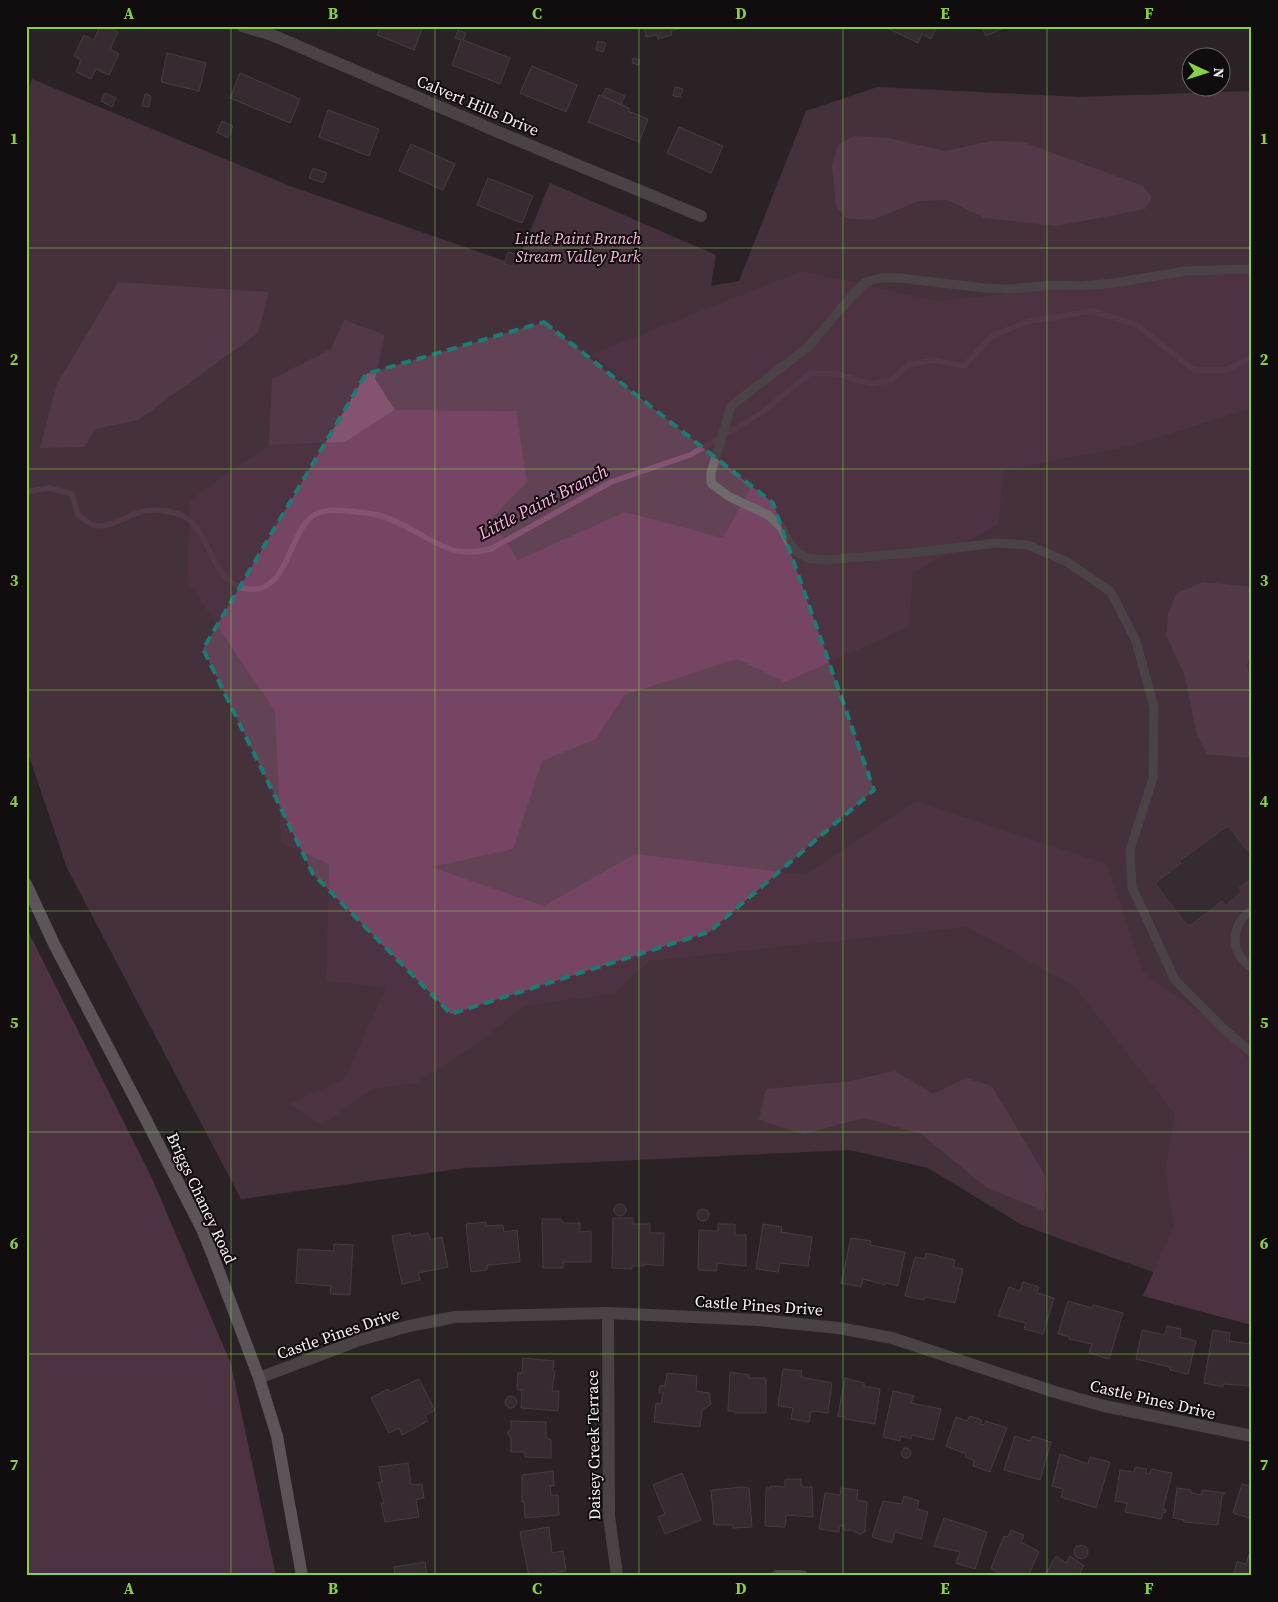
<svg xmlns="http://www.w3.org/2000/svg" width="1278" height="1602" font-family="'Source Serif 4',serif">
<rect width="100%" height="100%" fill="#2b2227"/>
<!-- green -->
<path fill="#624356" d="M 32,79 L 290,186 L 516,265 L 550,183 L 716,255 L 711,286 L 739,281 L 806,111 L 877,87 L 1080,97 L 1252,91 L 1252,1289 L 1200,1289 L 1022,1225 L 928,1168 L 850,1150 L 465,1168 L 241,1199 L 67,868 L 26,747 L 26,97 Z"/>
<!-- forest -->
<path fill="#754563" d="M 1252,268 L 1252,408 L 1127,447 L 1004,470 L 998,524 L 913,573 L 909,627 L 785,682 L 737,659 L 624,695 L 596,739 L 542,761 L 513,849 L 431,867 L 544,906 L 635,854 L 806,875 L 917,801 L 1107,864 L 1143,972 L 1225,1030 L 1252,1064 L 1252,1325 L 1143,1296 L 1174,1225 L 1165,1171 L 1175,1114 L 1075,987 L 968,927 L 649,961 L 614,994 L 525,1006 L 479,1042 L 416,1083 L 372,1089 L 322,1125 L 289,1104 L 344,1079 L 386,988 L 326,981 L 329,864 L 281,843 L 275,711 L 187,581 L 190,500 L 269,445 L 345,442 L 395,410 L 516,411 L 527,482 L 491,519 L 518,560 L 625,512 L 723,538 L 750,489 L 592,354 L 802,271 L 937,301 Z
M 26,927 L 151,1176 L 231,1364 L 276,1576 L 26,1576 Z"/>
<!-- water -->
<path fill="#845371" d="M 854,136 L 889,138 L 945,151 L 991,141 L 1023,142 L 1143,186 L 1152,197 L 1145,209 L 1057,226 L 985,218 L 947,200 L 919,201 L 872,220 L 846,218 L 836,206 L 832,166 L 838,145 Z
M 118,282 L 269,292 L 258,333 L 138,420 L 96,429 L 84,447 L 40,448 L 57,384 Z
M 344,320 L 385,335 L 375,379 L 395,410 L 345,442 L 269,445 L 272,379 L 331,349 Z
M 1203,582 L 1252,587 L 1252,647 L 1247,666 L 1252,685 L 1252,752 L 1247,758 L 1207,754 L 1197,735 L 1184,673 L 1166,636 L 1168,614 L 1177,593 Z
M 895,1071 L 933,1094 L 966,1078 L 992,1086 L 1046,1177 L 1044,1211 L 986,1187 L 921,1134 L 864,1118 L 804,1134 L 759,1120 L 766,1089 L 844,1082 Z"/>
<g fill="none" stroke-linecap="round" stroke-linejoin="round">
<!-- stream -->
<path stroke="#845371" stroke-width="5.5" d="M 26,492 L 49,488 L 72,494 L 78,515 C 83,518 89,524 94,525 C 110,529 126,516 141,512 C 153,508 174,511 185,517 C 211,533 212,585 248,589 C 291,594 287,527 318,513 C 326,509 339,510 348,511 C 358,512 368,513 378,515 C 403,521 425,540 450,549 C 463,554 477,552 491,549 L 611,482 L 690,455 L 763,412 L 810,373 L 837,374 L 871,384 L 892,380 L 908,365 L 934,360 L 964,366 L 992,336 L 1026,322 L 1092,311 L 1137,325 L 1194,370 L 1226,370 L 1249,359 L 1252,354"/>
</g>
<!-- building -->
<path fill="#41373d" stroke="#655b61" d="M 100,26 L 107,26 L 118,32 L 110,49 L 119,54 L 109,75 L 96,69 L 91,79 L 76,72 L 81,60 L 74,56 L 84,35 L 94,40 Z
M 381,26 L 423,26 L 414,50 L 377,35 Z
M 644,26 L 689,26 L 671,31 L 672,35 L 658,39 L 657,35 L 646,37 Z
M 883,26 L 937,26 L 931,39 L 922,34 L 918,43 Z
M 981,26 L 1003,26 L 1004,28 L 986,36 Z
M 458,30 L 466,33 L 463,40 L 510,58 L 500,84 L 452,65 L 461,40 L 455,38 Z
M 598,41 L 606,43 L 603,52 L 596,50 Z
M 167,53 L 206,63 L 199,91 L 161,82 Z
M 633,58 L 640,60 L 638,65 L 632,63 Z
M 532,66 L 577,85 L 566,112 L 520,93 Z
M 240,73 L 300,99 L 290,123 L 230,98 Z
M 675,87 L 683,89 L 680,97 L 673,96 Z
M 606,88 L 625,96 L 621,104 L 602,96 Z
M 105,93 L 116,98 L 112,107 L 101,101 Z
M 145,94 L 151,96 L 149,107 L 142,106 Z
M 599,95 L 629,108 L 628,111 L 648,119 L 639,142 L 588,122 Z
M 328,110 L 379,129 L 369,156 L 319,137 Z
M 222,121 L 233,126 L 228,138 L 217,132 Z
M 679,127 L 723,146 L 711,173 L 667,153 Z
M 411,144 L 455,164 L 443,190 L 399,171 Z
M 313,168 L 327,173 L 323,183 L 309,178 Z
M 488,178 L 533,196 L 522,223 L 477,205 Z
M 508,252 L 517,254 L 513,266 L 504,264 Z
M 1228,826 L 1252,856 L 1252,878 L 1239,888 L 1242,892 L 1226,905 L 1222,901 L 1190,926 L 1185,923 L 1155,883 L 1181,863 L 1179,861 Z
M614 1210a6 6 0 1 1 12 0a6 6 0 1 1-12 0Z
M697 1215a6 6 0 1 1 12 0a6 6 0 1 1-12 0Z
M 613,1218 L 633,1218 L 633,1224 L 650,1224 L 650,1233 L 664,1233 L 663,1266 L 644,1264 L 644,1266 L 632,1266 L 632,1269 L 612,1268 Z
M 542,1219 L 561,1219 L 563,1223 L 580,1223 L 580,1232 L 591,1231 L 591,1262 L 563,1262 L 563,1268 L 543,1268 Z
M 486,1222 L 486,1226 L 503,1225 L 504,1232 L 517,1230 L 520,1262 L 487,1265 L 487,1270 L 471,1272 L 466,1224 Z
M 718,1224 L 735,1224 L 735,1235 L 746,1235 L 746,1266 L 717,1263 L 717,1271 L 698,1270 L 699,1230 L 718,1231 Z
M 763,1224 L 782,1227 L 781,1232 L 812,1237 L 808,1266 L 780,1263 L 778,1272 L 756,1269 Z
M 410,1233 L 411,1236 L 428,1233 L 430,1240 L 442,1237 L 448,1267 L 418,1273 L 420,1280 L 402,1284 L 392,1236 Z
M 851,1238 L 871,1241 L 870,1245 L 905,1252 L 898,1286 L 886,1283 L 885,1285 L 863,1279 L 861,1287 L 841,1283 Z
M 334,1244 L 353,1245 L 350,1295 L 330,1294 L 331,1286 L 296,1283 L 298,1249 L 334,1251 Z
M 926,1253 L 955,1260 L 953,1267 L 963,1269 L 955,1303 L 925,1297 L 924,1300 L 905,1296 L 915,1257 L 925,1259 Z
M 1023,1282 L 1039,1287 L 1037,1293 L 1054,1298 L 1043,1334 L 1024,1329 L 1026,1323 L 998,1316 L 1009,1287 L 1020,1291 Z
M 1068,1301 L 1092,1308 L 1093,1305 L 1123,1313 L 1109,1359 L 1089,1353 L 1092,1344 L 1069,1339 L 1070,1337 L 1058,1334 Z
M 1167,1326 L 1181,1329 L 1180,1337 L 1196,1341 L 1188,1374 L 1170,1370 L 1170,1367 L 1136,1359 L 1142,1330 L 1165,1335 Z
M 1213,1330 L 1230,1333 L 1229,1341 L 1250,1344 L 1252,1386 L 1223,1384 L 1223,1387 L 1204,1383 Z
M 523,1358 L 554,1361 L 553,1371 L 555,1371 L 552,1391 L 559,1391 L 558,1411 L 521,1408 L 522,1390 L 517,1390 L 518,1373 L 522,1373 Z
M 783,1369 L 802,1371 L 801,1377 L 832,1383 L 828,1413 L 811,1411 L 809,1422 L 791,1419 L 793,1408 L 778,1406 Z
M 730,1372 L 749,1375 L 749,1378 L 766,1378 L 766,1413 L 735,1413 L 734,1411 L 728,1411 Z
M 667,1373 L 697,1376 L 696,1391 L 709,1393 L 711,1404 L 702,1410 L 700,1427 L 654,1422 L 656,1403 L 661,1404 L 663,1393 L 659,1393 L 660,1385 L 665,1386 Z
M 845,1378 L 864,1383 L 864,1386 L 880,1389 L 875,1424 L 845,1419 L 845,1417 L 838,1416 Z
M 419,1379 L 435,1410 L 425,1415 L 428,1421 L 402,1435 L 399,1428 L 389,1433 L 371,1398 L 388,1389 L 390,1392 Z
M 893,1391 L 914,1396 L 911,1403 L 941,1409 L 933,1440 L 912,1435 L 911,1439 L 901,1436 L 900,1441 L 883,1437 Z
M505 1402a6 6 0 1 1 12 0a6 6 0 1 1-12 0Z
M 970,1416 L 982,1420 L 980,1424 L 984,1425 L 986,1421 L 1007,1428 L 990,1472 L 973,1466 L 974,1460 L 965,1457 L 966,1454 L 946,1446 L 956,1417 L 967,1421 Z
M 511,1421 L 546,1422 L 546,1438 L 551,1440 L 551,1458 L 525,1457 L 525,1452 L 511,1452 L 511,1438 L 507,1433 L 511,1429 Z
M 1015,1436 L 1030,1441 L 1033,1436 L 1051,1442 L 1040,1480 L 1004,1470 Z
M901 1453a5 5 0 1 1 10 0a5 5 0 1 1-10 0Z
M 1060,1454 L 1088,1464 L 1090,1457 L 1110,1462 L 1096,1508 L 1061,1497 L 1063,1489 L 1052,1486 Z
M 408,1463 L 411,1485 L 422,1484 L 424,1498 L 416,1500 L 419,1517 L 385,1522 L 381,1503 L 384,1503 L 378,1482 L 382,1482 L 379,1467 Z
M 1135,1467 L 1147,1469 L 1146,1473 L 1150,1474 L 1151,1469 L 1172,1473 L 1163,1509 L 1166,1510 L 1165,1513 L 1163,1512 L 1161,1519 L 1125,1512 L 1127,1503 L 1115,1501 L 1120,1470 L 1134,1472 Z
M 553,1471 L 554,1486 L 550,1486 L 551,1495 L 558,1495 L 559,1515 L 525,1518 L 524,1502 L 522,1502 L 522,1475 Z
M 682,1473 L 701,1520 L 665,1534 L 658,1517 L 665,1514 L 653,1485 Z
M 785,1479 L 801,1479 L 801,1487 L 812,1487 L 813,1517 L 786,1515 L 785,1527 L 765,1526 L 766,1488 L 770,1488 L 771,1486 L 785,1487 Z
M 1242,1484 L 1252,1487 L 1252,1519 L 1233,1513 Z
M 744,1487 L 749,1488 L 752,1527 L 733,1528 L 733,1525 L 714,1525 L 711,1490 Z
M 841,1488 L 858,1490 L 857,1500 L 867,1502 L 865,1532 L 859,1534 L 852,1530 L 845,1531 L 844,1526 L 839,1526 L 839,1532 L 819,1529 L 825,1493 L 840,1495 Z
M 1177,1488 L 1191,1490 L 1191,1493 L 1202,1495 L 1202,1490 L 1225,1493 L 1222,1496 L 1218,1525 L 1184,1522 L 1184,1520 L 1173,1518 Z
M 904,1496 L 919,1501 L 917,1509 L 928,1512 L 921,1539 L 895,1532 L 892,1543 L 872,1537 L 883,1501 L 902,1504 Z
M 944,1518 L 987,1532 L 975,1569 L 956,1563 L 960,1552 L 934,1546 Z
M 549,1527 L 552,1553 L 563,1551 L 566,1571 L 529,1576 L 520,1532 Z
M 1011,1530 L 1024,1535 L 1021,1542 L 1039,1552 L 1028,1576 L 1004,1576 L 991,1568 L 1004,1536 L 1008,1537 Z
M1074 1552a7 7 0 1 1 14 0a7 7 0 1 1-14 0Z
M 1249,1554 L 1252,1555 L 1252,1576 L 1233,1576 L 1237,1562 L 1246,1564 Z
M 1056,1556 L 1066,1563 L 1070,1556 L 1084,1566 L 1080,1572 L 1085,1576 L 1044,1576 Z
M 425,1562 L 427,1576 L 437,1576 L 395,1576 L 394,1567 Z"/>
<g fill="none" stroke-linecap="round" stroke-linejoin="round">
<!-- lane -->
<path stroke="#6f696c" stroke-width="9" d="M 1252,269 L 1186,271 L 1114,283 L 1081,286 L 1054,285 L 1009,289 L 985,288 L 900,278 L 881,278 L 866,282 L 851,297 L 808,347 L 731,406 L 711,473 L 711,483 L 728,496 L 768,515 L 781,527 L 790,544 L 798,553 L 808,558 L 826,560 L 910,553 L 997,543 L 1028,545 L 1067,562 L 1111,592 L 1136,641 L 1154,707 L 1153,778 L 1130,850 L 1132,887 L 1175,980 L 1225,1030 L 1252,1053
M 1252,910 C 1230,924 1229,954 1252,967"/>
<!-- street -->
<path stroke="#6f696c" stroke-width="12" d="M 242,26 L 272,35 L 510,137 L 701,216
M 608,1313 L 609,1516 L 617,1576
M 259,1378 L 360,1340 L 409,1326 L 455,1317 L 608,1313 L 758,1320 L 839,1328 L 892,1338 L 1055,1392 L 1104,1406 L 1252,1436
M 777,1576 L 802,1576"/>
<!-- secondary -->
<path stroke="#989095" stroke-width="12" d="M 26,884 L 55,946 L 143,1114 L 202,1229 L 213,1256 L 259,1378 L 277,1436 L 302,1576"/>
</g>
<!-- marked area -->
<path d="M0 0H1278V1602H0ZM 544,322 L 773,503 L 874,790 L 709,932 L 451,1014 L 313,874 L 203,649 L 366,374 Z" fill="#2b2227" fill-opacity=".55" fill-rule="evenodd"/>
<path fill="none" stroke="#1b7c75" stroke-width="4" stroke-dasharray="10 6" stroke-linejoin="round" d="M 544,322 L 773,503 L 874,790 L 709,932 L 451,1014 L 313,874 L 203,649 L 366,374 Z"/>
<!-- grid -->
<path fill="none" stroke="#89cf48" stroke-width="1" stroke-opacity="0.55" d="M 231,26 L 231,1576M 435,26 L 435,1576M 639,26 L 639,1576M 843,26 L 843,1576M 1047,26 L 1047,1576M 26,248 L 1252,248M 26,469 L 1252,469M 26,690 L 1252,690M 26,911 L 1252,911M 26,1132 L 1252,1132M 26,1354 L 1252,1354"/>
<g text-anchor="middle" stroke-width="4" stroke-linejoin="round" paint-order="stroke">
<!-- street labels -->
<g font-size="16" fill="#f7f0f4" stroke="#110d0f">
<text transform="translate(478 105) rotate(23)" y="6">Calvert Hills Drive</text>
<text transform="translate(202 1198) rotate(65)" y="6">Briggs Chaney Road</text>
<text transform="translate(759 1305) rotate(4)" y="6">Castle Pines Drive</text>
<text transform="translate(338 1333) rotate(-19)" y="6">Castle Pines Drive</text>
<text transform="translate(1153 1399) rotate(13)" y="6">Castle Pines Drive</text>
<text transform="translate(593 1445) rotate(-91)" y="6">Daisey Creek Terrace</text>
</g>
<!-- park labels -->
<g font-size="16" font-style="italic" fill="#f9badf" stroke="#110d0f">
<text x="578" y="244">Little Paint Branch<tspan x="578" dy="18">Stream Valley Park</tspan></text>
</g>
<!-- water labels -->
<g font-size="18" font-style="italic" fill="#ffb1e0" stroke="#110d0f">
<text transform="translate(543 502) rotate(-27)" y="6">Little Paint Branch</text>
</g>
</g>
<!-- border -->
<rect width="1278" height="1602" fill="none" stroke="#110d0f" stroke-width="55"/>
<!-- north arrow -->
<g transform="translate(1206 72) rotate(94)"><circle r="24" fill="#110d0f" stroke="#6d686b"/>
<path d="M0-4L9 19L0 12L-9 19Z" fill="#89cf48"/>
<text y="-8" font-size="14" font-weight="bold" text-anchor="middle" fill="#f7f0f4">N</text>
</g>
<rect x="28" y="28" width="1222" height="1546" fill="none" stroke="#89cf48" stroke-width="2"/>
<g font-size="16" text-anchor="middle" font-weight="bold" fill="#89cf48">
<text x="129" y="19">A</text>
<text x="333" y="19">B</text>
<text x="537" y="19">C</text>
<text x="741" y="19">D</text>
<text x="945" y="19">E</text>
<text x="1149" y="19">F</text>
<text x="14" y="144">1</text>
<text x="1264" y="144">1</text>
<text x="14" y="365">2</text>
<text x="1264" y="365">2</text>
<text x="14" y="586">3</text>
<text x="1264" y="586">3</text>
<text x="14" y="807">4</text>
<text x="1264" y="807">4</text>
<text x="14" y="1028">5</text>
<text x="1264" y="1028">5</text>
<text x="14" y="1249">6</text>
<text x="1264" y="1249">6</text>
<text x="14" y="1470">7</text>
<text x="1264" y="1470">7</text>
<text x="129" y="1594">A</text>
<text x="333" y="1594">B</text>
<text x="537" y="1594">C</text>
<text x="741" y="1594">D</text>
<text x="945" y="1594">E</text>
<text x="1149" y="1594">F</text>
</g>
</svg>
